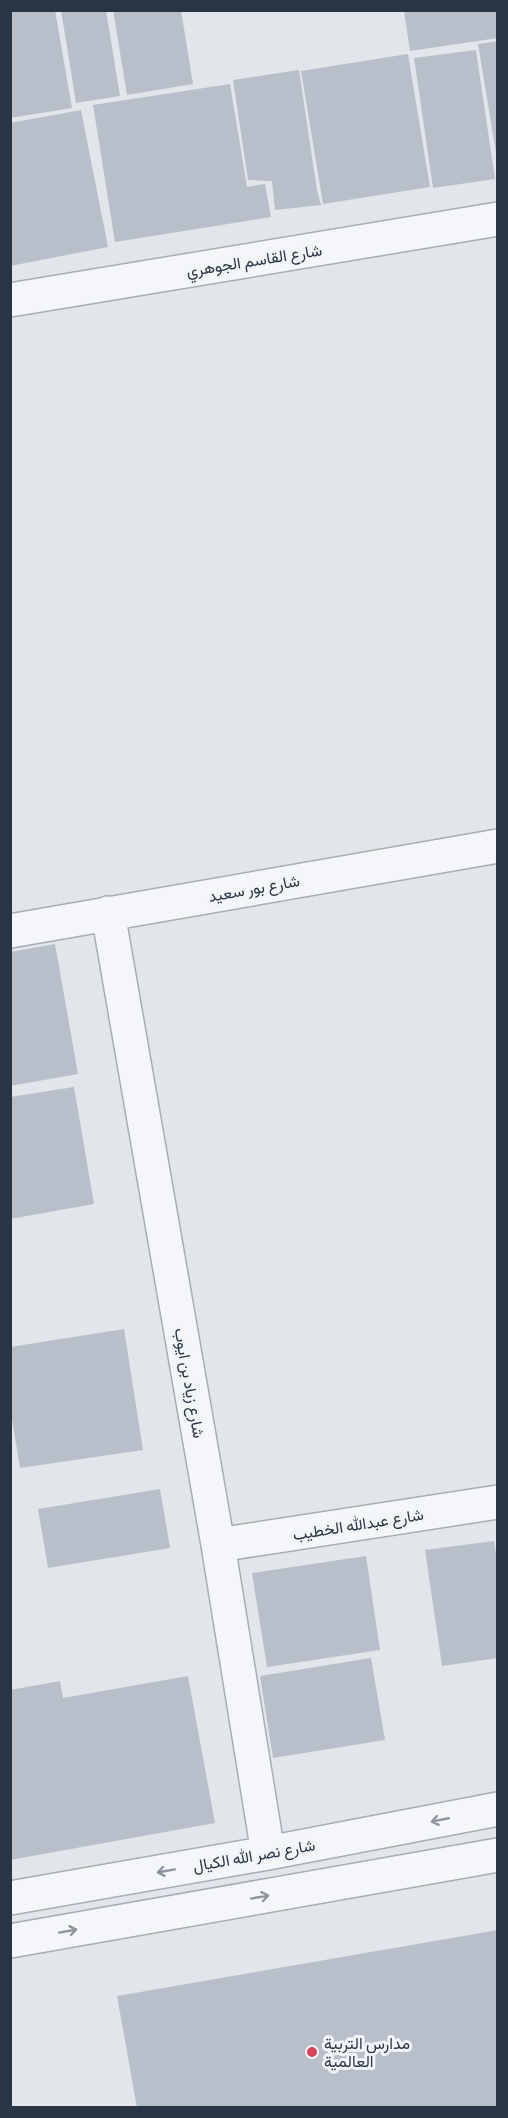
<svg xmlns="http://www.w3.org/2000/svg" width="508" height="2118" font-family="'PT Sans Narrow',Vazirmatn,sans-serif">
<rect width="100%" height="100%" fill="#e2e6eb"/>
<!-- building -->
<path fill="#b9bfc9" d="M 10,10 L 55,10 L 72,108 L 10,118 Z
M 61,10 L 106,10 L 120,96 L 76,103 Z
M 113,10 L 181,10 L 193,84 L 127,95 Z
M 404,10 L 498,10 L 498,38 L 410,51 Z
M 498,41 L 498,153 L 496,153 L 478,44 Z
M 476,50 L 495,179 L 433,188 L 414,58 Z
M 408,54 L 430,187 L 323,204 L 301,71 Z
M 299,70 L 317,190 L 321,205 L 275,210 L 272,181 L 248,180 L 233,80 Z
M 230,84 L 247,187 L 265,184 L 271,217 L 115,242 L 93,105 Z
M 81,110 L 108,247 L 10,266 L 10,123 Z
M 55,944 L 78,1074 L 10,1086 L 10,952 Z
M 74,1087 L 94,1204 L 10,1219 L 10,1097 Z
M 124,1329 L 143,1450 L 20,1468 L 10,1407 L 10,1347 Z
M 160,1489 L 170,1548 L 48,1568 L 38,1509 Z
M 494,1541 L 498,1567 L 498,1658 L 442,1666 L 425,1550 Z
M 366,1556 L 380,1650 L 267,1667 L 252,1573 Z
M 371,1658 L 385,1740 L 273,1758 L 260,1676 Z
M 188,1676 L 215,1823 L 10,1860 L 10,1690 L 60,1681 L 63,1698 Z
M 498,1930 L 498,2108 L 137,2108 L 117,1996 Z"/>
<g fill="none" stroke-linecap="round" stroke-linejoin="round">
<defs>
<path id="street" d="M 10,300 L 498,219
M 108,913 L 218,1545 L 268,1853
M 10,931 L 498,846
M 218,1545 L 498,1502
M 10,1898 L 268,1853 L 498,1809
M 10,1941 L 498,1855"/>
</defs>
<!-- street casing -->
<use href="#street" stroke="#a7adb6" stroke-width="36"/>
<!-- street -->
<use href="#street" stroke="#f5f6f9" stroke-width="33"/>
</g>
<!-- one-way arrows -->
<defs><path id="oneway-shaft" d="M-6 0H5M1.5-3L5.5 0L1.5 3" fill="none" stroke-width="1.6" stroke-linecap="round" stroke-linejoin="round" transform="scale(1.5)"/></defs>
<g stroke="#8f959e">
<use href="#oneway-shaft" transform="translate(440 1820) rotate(169)"/>
<use href="#oneway-shaft" transform="translate(166 1871) rotate(170)"/>
<use href="#oneway-shaft" transform="translate(260 1897) rotate(-10)"/>
<use href="#oneway-shaft" transform="translate(68 1931) rotate(-10)"/>
</g>
<!-- markers -->
<circle fill="#d5425e" stroke="#f2f5f8" stroke-width="2" cx="312" cy="2052" r="6"/>
<g text-anchor="middle" stroke-width="6" stroke-linejoin="round" paint-order="stroke">
<!-- street labels -->
<g font-size="16" fill="#293444" stroke="#f2f5f8">
<text transform="translate(254 260) rotate(-9)" y="6">شارع القاسم الجوهري</text>
<text transform="translate(254 888) rotate(-10)" y="6">شارع بور سعيد</text>
<text transform="translate(190 1383) rotate(80)" y="6">شارع زياد بن ايوب</text>
<text transform="translate(358 1524) rotate(-9)" y="6">شارع عبدالله الخطيب</text>
<text transform="translate(254 1855) rotate(-10)" y="6">شارع نصر الله الكيال</text>
</g>
<!-- poi labels -->
<g font-size="16" fill="#293444" stroke="#f2f5f8" text-anchor="start">
<text x="324" y="2049">مدارس التربية<tspan x="324" dy="18">العالمية</tspan></text>
</g>
</g>
<!-- border -->
<rect width="508" height="2118" fill="none" stroke="#293444" stroke-width="24"/>
</svg>
